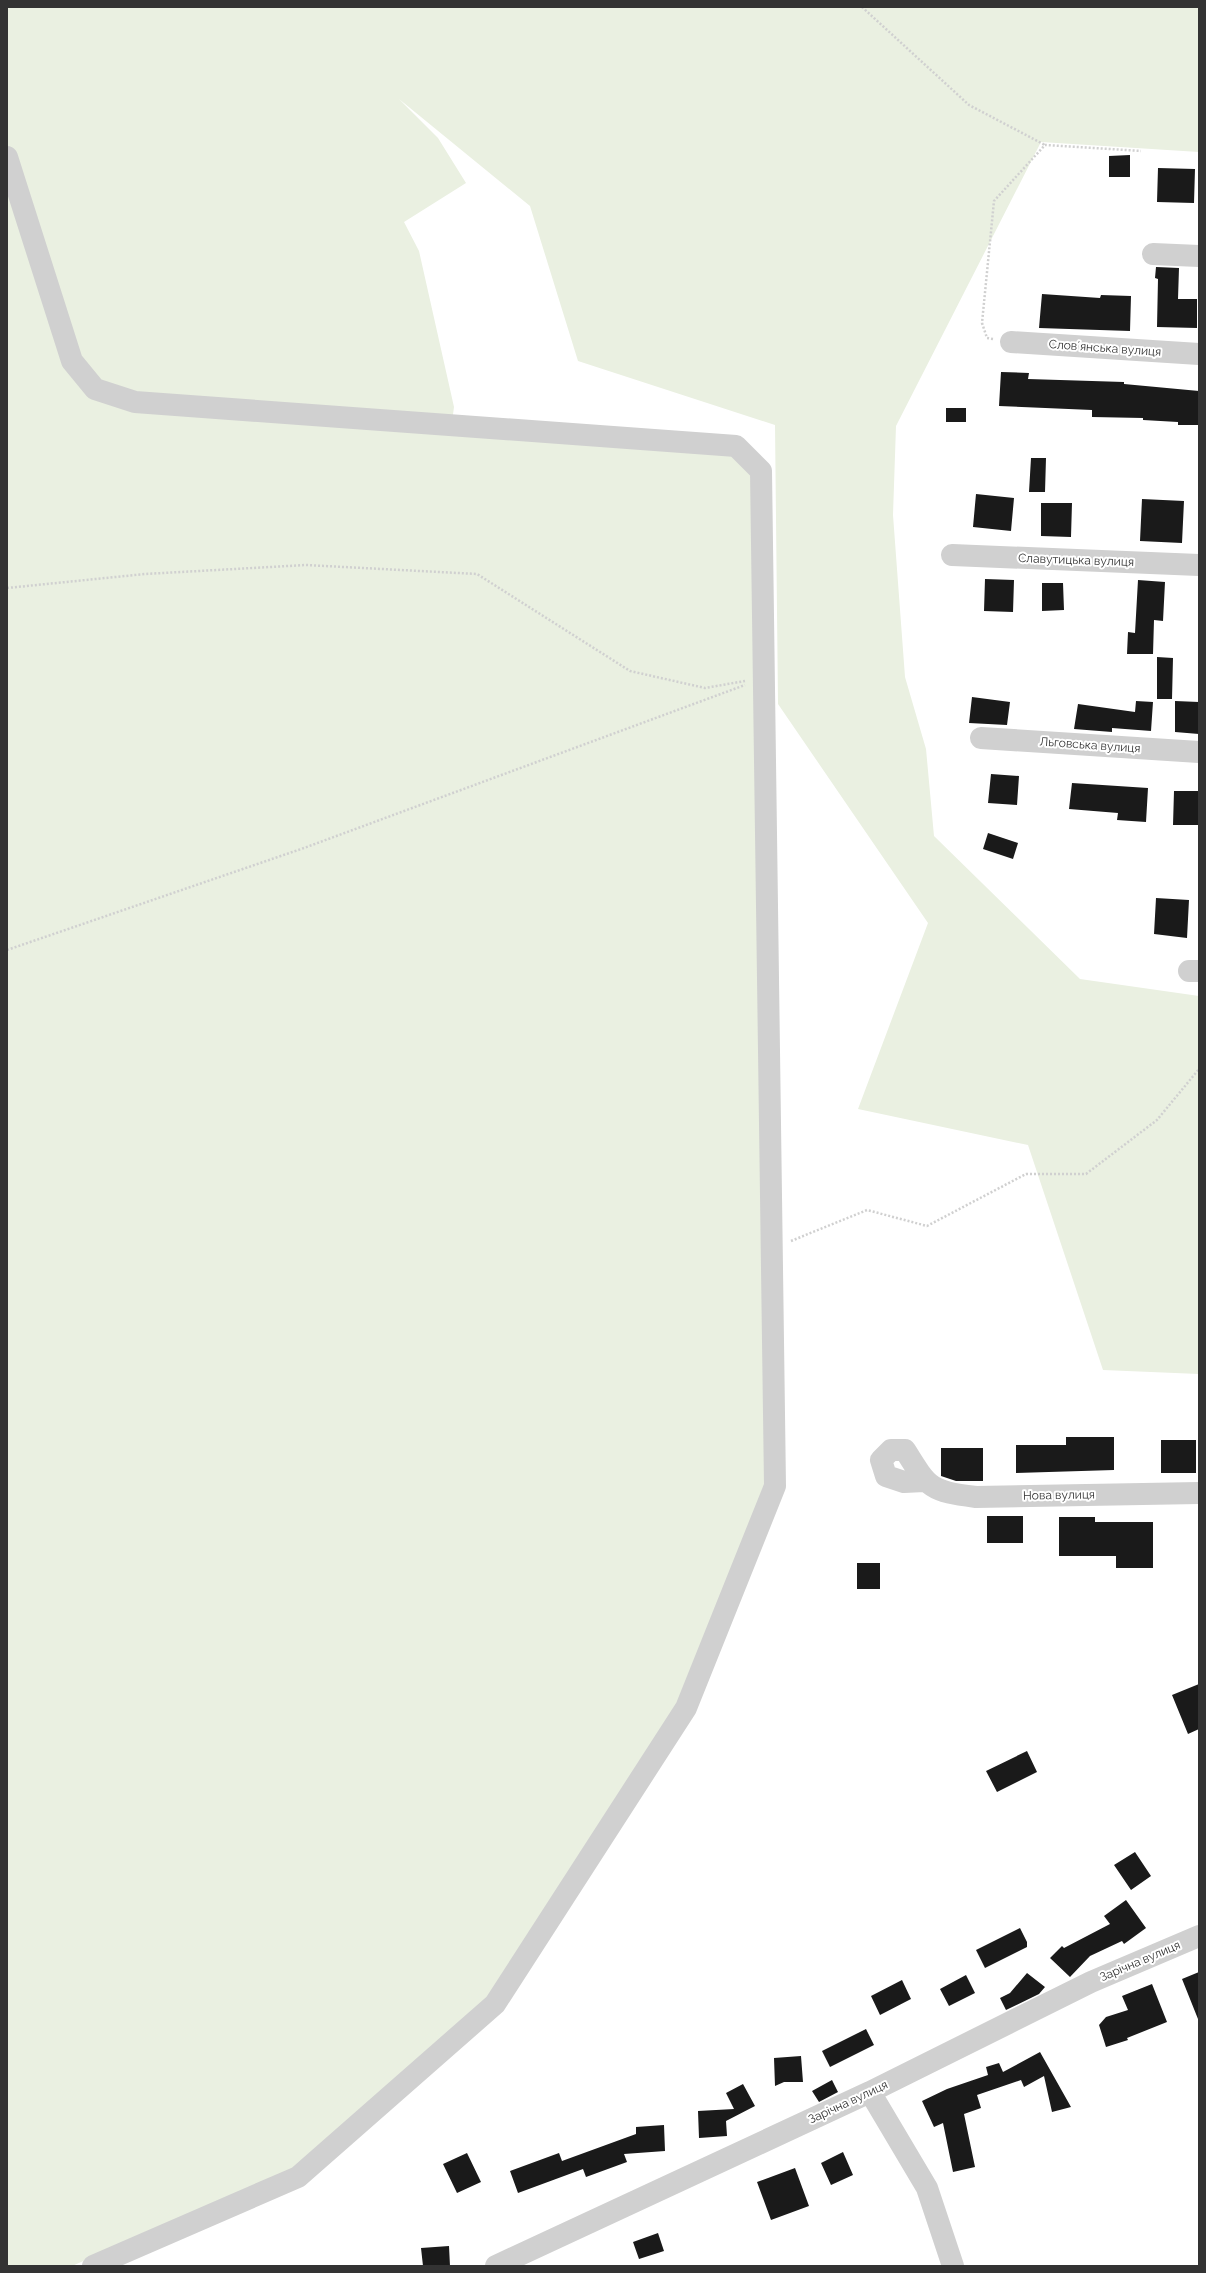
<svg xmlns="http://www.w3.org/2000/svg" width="1206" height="2273" font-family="Raleway,sans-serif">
<rect width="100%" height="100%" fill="#fff"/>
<!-- green -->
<path fill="#eaf0e1" d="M 7,7 L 1199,7 L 1199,152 L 1041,142 L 896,426 L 893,515 L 905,677 L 926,749 L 934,836 L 1080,979 L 1199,996 L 1199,1374 L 1103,1370 L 1028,1145 L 858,1109 L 928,923 L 778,704 L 775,425 L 578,361 L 530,206 L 399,99 L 438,138 L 466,183 L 404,222 L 419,251 L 454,407 L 452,422 L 132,398 L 96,385 L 77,361 L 7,143 Z
M 7,165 L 94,392 L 732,449 L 753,471 L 768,1484 L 680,1704 L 491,1997 L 293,2169 L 72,2266 L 7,2266 Z"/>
<!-- building -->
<path fill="#1a1a1a" d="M 1130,155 L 1130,177 L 1109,177 L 1109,156 Z
M 1158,168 L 1195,169 L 1194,203 L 1157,202 Z
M 1156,267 L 1179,268 L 1178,299 L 1197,299 L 1197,328 L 1157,327 L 1158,279 L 1155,278 Z
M 1042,294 L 1100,298 L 1101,295 L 1131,296 L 1130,331 L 1039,328 Z
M 1001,372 L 1029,373 L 1028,379 L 1124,382 L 1124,384 L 1199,391 L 1199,425 L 1178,425 L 1178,422 L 1143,420 L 1143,418 L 1092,417 L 1092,410 L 999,406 Z
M 946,408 L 966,408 L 966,422 L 946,422 Z
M 1031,458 L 1046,458 L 1045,492 L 1029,492 Z
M 976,494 L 1014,498 L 1011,531 L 973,527 Z
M 1142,499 L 1184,501 L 1182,543 L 1140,541 Z
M 1041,503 L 1072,503 L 1071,537 L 1041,536 Z
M 985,579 L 1014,580 L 1013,612 L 984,611 Z
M 1138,580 L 1165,582 L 1163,621 L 1154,620 L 1153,654 L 1127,654 L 1128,632 L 1135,633 Z
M 1042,583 L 1063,583 L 1064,610 L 1042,611 Z
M 1157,657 L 1173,658 L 1172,699 L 1157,699 Z
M 972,697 L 1010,702 L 1007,725 L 969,723 Z
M 1136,701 L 1153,702 L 1151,731 L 1112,728 L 1112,732 L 1074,729 L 1078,704 L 1135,712 Z
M 1175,701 L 1199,702 L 1199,734 L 1175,732 Z
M 991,774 L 1019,776 L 1017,805 L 988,803 Z
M 1072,783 L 1148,788 L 1146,822 L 1117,820 L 1118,813 L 1069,809 Z
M 1174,791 L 1199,791 L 1199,825 L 1173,825 Z
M 988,833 L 1018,843 L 1013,859 L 983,849 Z
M 1156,898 L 1189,900 L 1187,938 L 1154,934 Z
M 1066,1437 L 1114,1437 L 1114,1470 L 1016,1473 L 1016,1445 L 1066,1445 Z
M 1161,1440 L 1196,1440 L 1196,1473 L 1161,1473 Z
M 941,1448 L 983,1448 L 983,1481 L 956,1481 L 941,1476 Z
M 987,1516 L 1023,1516 L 1023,1543 L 987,1543 Z
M 1059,1517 L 1095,1517 L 1095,1522 L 1153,1522 L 1153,1568 L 1116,1568 L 1116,1556 L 1059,1556 Z
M 857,1563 L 880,1563 L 880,1589 L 857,1589 Z
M 1199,1684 L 1199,1729 L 1188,1734 L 1172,1695 Z
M 1027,1751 L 1037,1772 L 997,1792 L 986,1771 Z
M 1135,1852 L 1151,1876 L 1131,1890 L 1114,1865 Z
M 1126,1900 L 1146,1928 L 1124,1944 L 1122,1941 L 1090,1956 L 1070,1977 L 1050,1958 L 1062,1946 L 1064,1948 L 1110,1924 L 1104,1916 Z
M 1020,1928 L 1027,1942 L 1027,1947 L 985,1968 L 976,1950 Z
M 1199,1972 L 1199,2019 L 1198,2019 L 1182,1979 Z
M 1027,1973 L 1045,1987 L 1039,1994 L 1006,2010 L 1000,1998 L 1010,1993 Z
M 966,1975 L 975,1993 L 949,2006 L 940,1989 Z
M 902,1980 L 911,1999 L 880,2015 L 871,1996 Z
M 1152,1984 L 1167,2022 L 1127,2038 L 1128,2040 L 1106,2047 L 1099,2025 L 1106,2017 L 1128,2010 L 1122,1996 Z
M 866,2029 L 874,2045 L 830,2067 L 822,2051 Z
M 1040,2052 L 1071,2107 L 1052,2112 L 1044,2076 L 1024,2087 L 1021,2080 L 977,2095 L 981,2108 L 964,2114 L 975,2167 L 953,2172 L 943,2123 L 934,2127 L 922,2101 L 947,2089 L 988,2075 L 986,2067 L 999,2063 L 1003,2072 Z
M 801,2056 L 803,2082 L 784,2082 L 775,2086 L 774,2058 Z
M 832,2080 L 838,2092 L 819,2102 L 812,2091 Z
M 743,2084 L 755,2106 L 726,2121 L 727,2136 L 699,2138 L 698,2111 L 734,2109 L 726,2093 Z
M 664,2125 L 665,2151 L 624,2154 L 627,2162 L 586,2177 L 583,2169 L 518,2193 L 510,2171 L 559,2153 L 562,2161 L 636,2134 L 636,2127 Z
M 843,2152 L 853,2175 L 831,2185 L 821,2163 Z
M 467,2153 L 481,2182 L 457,2193 L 443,2164 Z
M 795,2168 L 809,2206 L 771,2220 L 757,2182 Z
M 658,2233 L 664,2251 L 639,2259 L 633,2242 Z
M 449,2246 L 450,2266 L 423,2266 L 421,2248 Z"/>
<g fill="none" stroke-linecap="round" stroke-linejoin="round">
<!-- path -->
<path stroke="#d0d0d0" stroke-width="2.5" stroke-dasharray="2 2" stroke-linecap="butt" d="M 862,7 L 969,105 L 1045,145
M 993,339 L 987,338 L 982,323 L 994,201 L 1045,145 L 1141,151
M 7,588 L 145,574 L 306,565 L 477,574 L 630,671 L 705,688 L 745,681
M 7,950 L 304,848 L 745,685
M 791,1241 L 867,1210 L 927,1226 L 1026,1174 L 1086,1174 L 1157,1120 L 1199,1069"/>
<!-- minor -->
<path stroke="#d0d0d0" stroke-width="22" d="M 7,157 L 72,361 L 95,389 L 135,402 L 736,446 L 761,471 L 775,1486 L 686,1708 L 495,2004 L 298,2177 L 93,2266
M 1153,254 L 1199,256
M 1011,342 L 1199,354
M 952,555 L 1199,565
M 981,738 L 1199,752
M 1189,971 L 1199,971
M 924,1481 L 904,1482 L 886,1476 L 881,1460 L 891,1450 L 905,1450 C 929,1489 930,1491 976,1497 L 1199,1493
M 870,2092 L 927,2188 L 953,2266
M 496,2266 L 870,2092 L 1091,1982 L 1199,1936"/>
</g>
<g text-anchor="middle" stroke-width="4" stroke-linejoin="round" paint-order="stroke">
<!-- street labels -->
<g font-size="12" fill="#333" stroke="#fff">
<text transform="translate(1105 348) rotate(4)" y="4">Словʼянська вулиця</text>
<text transform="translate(1076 560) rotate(2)" y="4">Славутицька вулиця</text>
<text transform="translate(1090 745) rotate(4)" y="4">Льговська вулиця</text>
<text transform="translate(1059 1495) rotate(-1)" y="4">Нова вулиця</text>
<text transform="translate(1140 1961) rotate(-23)" y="4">Зарічна вулиця</text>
<text transform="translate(848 2102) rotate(-25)" y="4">Зарічна вулиця</text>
</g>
</g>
<!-- border -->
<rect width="1206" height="2273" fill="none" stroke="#333333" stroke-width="16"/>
</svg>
